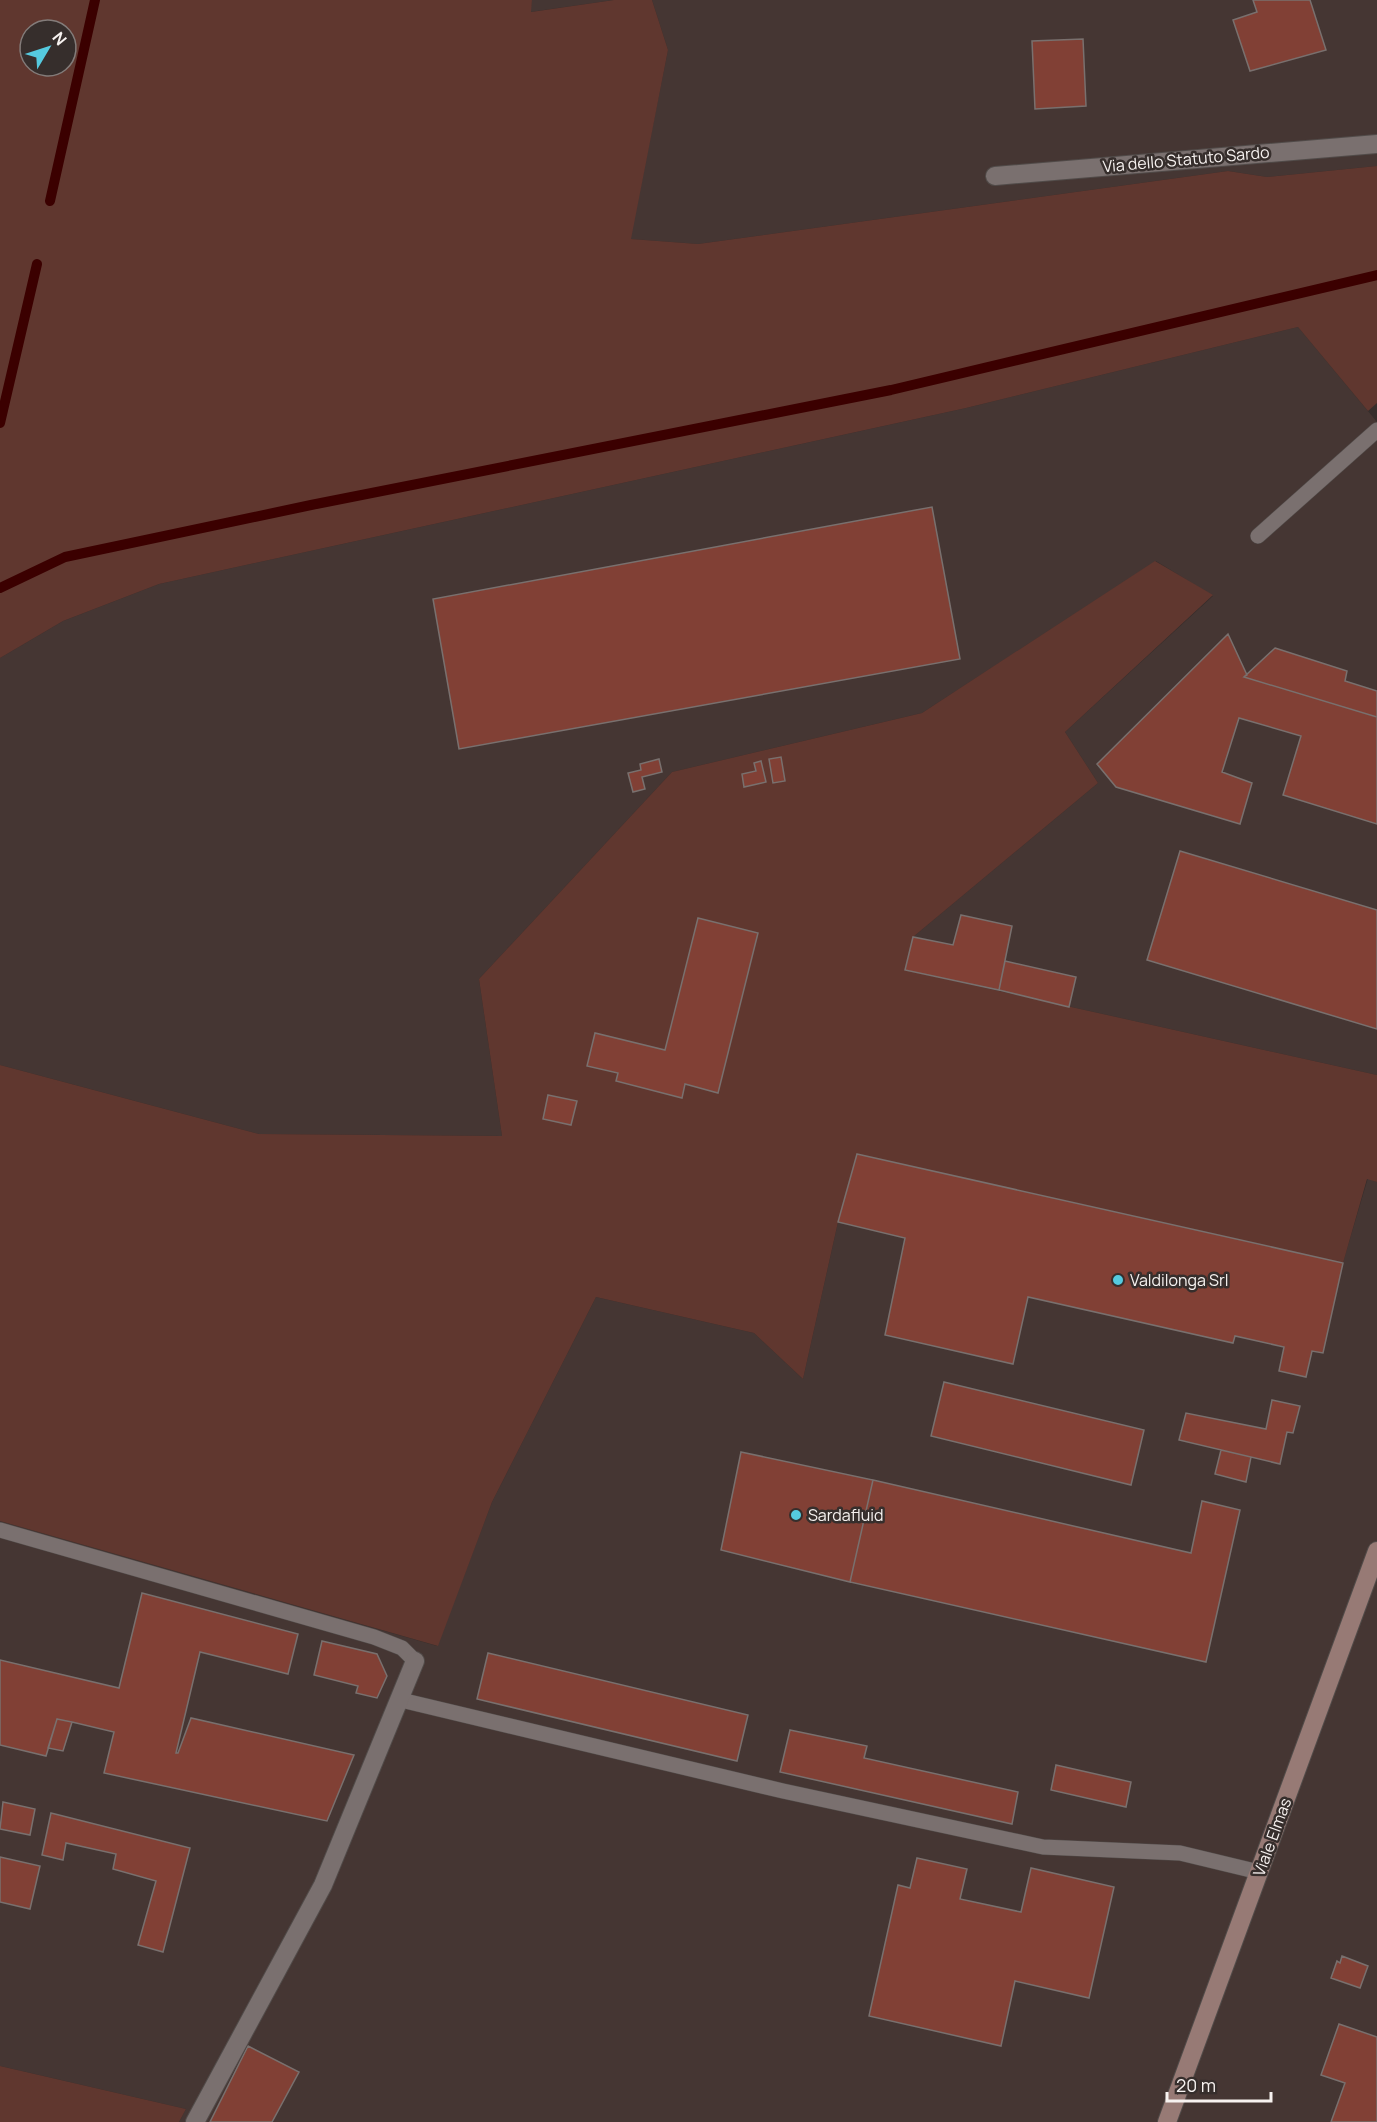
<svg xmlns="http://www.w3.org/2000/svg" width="1377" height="2122" font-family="Manrope,sans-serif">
<rect width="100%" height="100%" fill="#362e2c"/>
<!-- built -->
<path fill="#453633" d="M 532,0 L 614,0 L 530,12 Z
M 652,0 L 1377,0 L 1377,166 L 1267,177 L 1228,171 L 698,244 L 630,239 L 668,50 Z
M 1298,327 L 1377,422 L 1377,1075 L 905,970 L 913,937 L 1098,783 L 1065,732 L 1213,596 L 1156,561 L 922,713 L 672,772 L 479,979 L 502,1136 L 259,1134 L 0,1065 L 0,658 L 63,621 L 159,584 L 966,408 Z
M 857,1154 L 1343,1262 L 1368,1178 L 1377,1182 L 1377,2122 L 179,2122 L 186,2109 L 0,2066 L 0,1521 L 437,1646 L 492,1502 L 596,1297 L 754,1333 L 803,1379 L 838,1222 Z"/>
<!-- green -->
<path fill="#60372f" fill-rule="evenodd" d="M 0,0 L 532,0 L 531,12 L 614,0 L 652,0 L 668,50 L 631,239 L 698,244 L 1228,171 L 1267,177 L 1377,166 L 1377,403 L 1368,411 L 1298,327 L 966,408 L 159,584 L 63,621 L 0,658 ZM 30,30 L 66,30 L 66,66 L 30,66 Z
M 1155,561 L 1213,595 L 1065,732 L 1098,783 L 913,937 L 905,970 L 1377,1075 L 1377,1182 L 1367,1179 L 1343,1263 L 857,1154 L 838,1222 L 803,1379 L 754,1333 L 596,1297 L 492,1502 L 438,1646 L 0,1521 L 0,1065 L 259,1134 L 502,1136 L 479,979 L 672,772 L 922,713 Z
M 0,2066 L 186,2109 L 179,2122 L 0,2122 Z"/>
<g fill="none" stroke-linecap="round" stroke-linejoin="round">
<!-- stream -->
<path stroke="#3b0000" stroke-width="10" d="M 50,201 L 95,0
M 0,423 L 37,264
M 0,588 L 65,557 L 311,505 L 891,390 L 1377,275"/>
</g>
<!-- building -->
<path fill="#814035" stroke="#79706e" stroke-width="1.5" d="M 1253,0 L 1310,0 L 1326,50 L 1250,71 L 1233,20 L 1257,12 Z
M 1083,39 L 1086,106 L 1035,109 L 1032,41 Z
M 932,507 L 960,659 L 459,749 L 433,599 Z
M 1228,634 L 1247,675 L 1244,677 L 1377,717 L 1377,824 L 1283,795 L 1301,736 L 1239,718 L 1222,772 L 1252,783 L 1240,824 L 1116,787 L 1097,764 Z
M 1275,648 L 1347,671 L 1345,681 L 1377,691 L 1377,717 L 1244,677 Z
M 781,757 L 785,781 L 773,783 L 769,759 Z
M 659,759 L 662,772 L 642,777 L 645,789 L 633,792 L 628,773 L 641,770 L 640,764 Z
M 761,761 L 766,782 L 744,787 L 742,774 L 756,771 L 754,763 Z
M 1180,851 L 1377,910 L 1377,1029 L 1147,960 Z
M 961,915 L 1012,926 L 999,990 L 905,970 L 913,937 L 953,945 Z
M 698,918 L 758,933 L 718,1093 L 685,1084 L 682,1098 L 616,1081 L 618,1073 L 587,1066 L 595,1033 L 665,1050 Z
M 1005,961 L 1076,977 L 1069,1007 L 999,990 Z
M 548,1095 L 577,1101 L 571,1125 L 543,1119 Z
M 857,1154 L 1343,1263 L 1323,1353 L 1312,1351 L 1306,1377 L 1279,1371 L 1284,1347 L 1235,1336 L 1233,1343 L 1028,1297 L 1013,1364 L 885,1335 L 905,1238 L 838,1222 Z
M 944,1382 L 1144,1430 L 1131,1485 L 931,1436 Z
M 1272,1400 L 1300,1406 L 1293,1433 L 1287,1432 L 1280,1464 L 1179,1440 L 1186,1413 L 1266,1429 Z
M 1221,1450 L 1251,1457 L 1246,1482 L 1215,1474 Z
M 741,1452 L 873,1480 L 850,1582 L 721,1550 Z
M 873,1480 L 1191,1553 L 1202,1501 L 1240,1510 L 1206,1662 L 850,1582 Z
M 142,1593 L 298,1634 L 288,1674 L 200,1652 L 176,1753 L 178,1753 L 191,1718 L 354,1755 L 327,1821 L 104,1773 L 114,1732 L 72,1722 L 57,1719 L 46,1756 L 0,1745 L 0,1660 L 119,1688 Z
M 322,1641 L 377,1654 L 387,1676 L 377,1698 L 356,1693 L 358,1686 L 314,1675 Z
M 488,1653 L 748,1715 L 737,1761 L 477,1699 Z
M 57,1719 L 72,1722 L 63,1751 L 48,1748 Z
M 790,1730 L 867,1746 L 864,1758 L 1018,1792 L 1012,1824 L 780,1772 Z
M 1056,1765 L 1131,1782 L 1126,1807 L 1051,1790 Z
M 3,1802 L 35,1809 L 30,1835 L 0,1829 Z
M 51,1813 L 190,1848 L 163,1952 L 138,1945 L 156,1881 L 113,1869 L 116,1854 L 66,1843 L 63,1860 L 42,1855 Z
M 0,1857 L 40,1866 L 30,1909 L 0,1902 Z
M 917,1858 L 967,1869 L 960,1899 L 1021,1912 L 1031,1868 L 1114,1887 L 1089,1998 L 1015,1981 L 1001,2046 L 869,2016 L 898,1885 L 910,1888 Z
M 1342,1956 L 1368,1966 L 1360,1988 L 1331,1978 L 1337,1961 L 1340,1963 Z
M 1339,2024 L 1377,2037 L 1377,2122 L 1331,2122 L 1345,2083 L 1321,2075 Z
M 248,2046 L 299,2072 L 272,2122 L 210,2122 Z"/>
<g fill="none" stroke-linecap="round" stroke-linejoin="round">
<defs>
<path id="lane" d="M 1258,536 L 1377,430
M 0,1530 L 374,1637 L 402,1648 L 415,1661
M 401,1700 L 783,1791 L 1043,1847 L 1180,1853 L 1259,1872"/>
<path id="street" d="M 995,176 L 1377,144
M 195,2122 L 323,1885 L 415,1661"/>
<path id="secondary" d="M 1167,2122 L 1377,1551"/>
</defs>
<!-- lane casing -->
<use href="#lane" stroke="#514b49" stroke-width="16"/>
<!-- street casing -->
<use href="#street" stroke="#514b49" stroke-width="20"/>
<!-- secondary casing -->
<use href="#secondary" stroke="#514b49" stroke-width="20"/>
<!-- lane -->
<use href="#lane" stroke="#7a706f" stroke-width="15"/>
<!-- street -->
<use href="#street" stroke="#7a706f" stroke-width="18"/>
<!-- secondary -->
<use href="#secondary" stroke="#977a75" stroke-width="18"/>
</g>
<!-- markers -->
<g fill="#55cadf" stroke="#362e2c" stroke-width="2">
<circle cx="1118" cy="1280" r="6"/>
<circle cx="796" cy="1515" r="6"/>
</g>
<g text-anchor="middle" stroke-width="5" stroke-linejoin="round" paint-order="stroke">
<!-- street labels -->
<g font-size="16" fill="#f7f2f0" stroke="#362e2c">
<text transform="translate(1186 159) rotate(-5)" y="6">Via dello Statuto Sardo</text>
<text transform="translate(1272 1837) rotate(-70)" y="6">Viale Elmas</text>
</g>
<!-- poi labels -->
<g font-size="16" fill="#f7f2f0" stroke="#362e2c" text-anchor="start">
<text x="1130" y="1286">Valdilonga Srl</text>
<text x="808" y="1521">Sardafluid</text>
</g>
</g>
<!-- north arrow -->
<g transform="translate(48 48) rotate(51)"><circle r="28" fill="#362e2c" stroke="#837c7a" stroke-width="1.5"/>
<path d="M0-4.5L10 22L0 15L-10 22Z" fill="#55cadf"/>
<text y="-9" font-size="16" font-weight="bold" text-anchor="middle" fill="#f7f2f0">N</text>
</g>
<!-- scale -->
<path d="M1167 2092v9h104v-9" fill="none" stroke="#f7f2f0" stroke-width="3"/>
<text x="1176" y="2092" font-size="18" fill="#f7f2f0" stroke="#362e2c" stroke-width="4.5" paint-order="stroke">20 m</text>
</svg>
